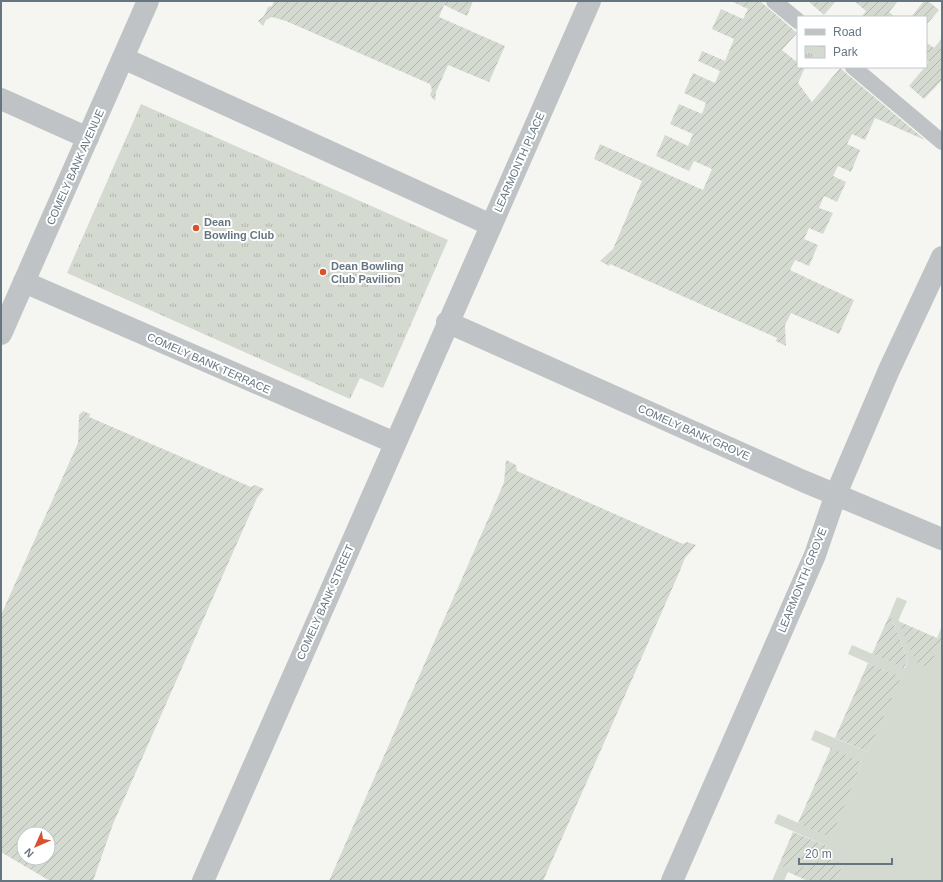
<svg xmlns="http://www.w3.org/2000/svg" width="943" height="882" font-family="Arial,sans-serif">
<defs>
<pattern id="park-tufts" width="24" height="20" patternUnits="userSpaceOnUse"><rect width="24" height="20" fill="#d5dad1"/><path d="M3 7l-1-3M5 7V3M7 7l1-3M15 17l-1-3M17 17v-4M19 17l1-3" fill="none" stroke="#b1b5af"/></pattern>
<pattern id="garden-furrows" width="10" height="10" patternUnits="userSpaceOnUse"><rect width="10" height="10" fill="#d5dad1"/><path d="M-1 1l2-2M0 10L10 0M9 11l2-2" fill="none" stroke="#b1b5af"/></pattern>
</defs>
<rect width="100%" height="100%" fill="#f5f5f2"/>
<!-- grass -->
<path fill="#d5dad1" d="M 897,597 L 907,601 L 898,621 L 929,667 L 942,638 L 942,881 L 836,881 L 843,864 L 788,872 L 784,881 L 772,881 L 777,869 L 824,853 L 827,846 L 774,823 L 778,814 L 831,837 L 862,762 L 811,740 L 815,730 L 868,752 L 900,677 L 848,654 L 852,645 L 905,668 L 908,660 L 890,614 Z"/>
<!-- park -->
<path fill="url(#park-tufts)" d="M 141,104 L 448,240 L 383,388 L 360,378 L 350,399 L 67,273 Z"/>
<!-- garden -->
<path fill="url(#garden-furrows)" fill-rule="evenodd" d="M 274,1 L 473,1 L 467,16 L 444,5 L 439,17 L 505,46 L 489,82 L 448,65 L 436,92 L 435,101 L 430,95 L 432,90 L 430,84 L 286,21 L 272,17 L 266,20 L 263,26 L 258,21 L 264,16 L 268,7 L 272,6 Z
M 731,1 L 760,1 L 797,33 L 782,50 L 798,63 L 798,67 L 805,67 L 798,83 L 812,102 L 840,68 L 925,140 L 875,118 L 865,140 L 852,134 L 847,144 L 860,150 L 851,172 L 838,166 L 833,176 L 846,182 L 837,202 L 824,196 L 819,208 L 833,213 L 823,234 L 809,228 L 804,239 L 818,245 L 809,266 L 795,260 L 790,270 L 854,300 L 839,334 L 791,313 L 785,325 L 786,346 L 776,341 L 777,338 L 610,264 L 609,266 L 600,261 L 613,249 L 642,181 L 594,159 L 600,144 L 703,190 L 712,169 L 694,161 L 689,171 L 656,156 L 665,135 L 688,146 L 693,134 L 670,124 L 679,104 L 702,114 L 706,103 L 684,93 L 693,73 L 715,83 L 720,71 L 698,61 L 702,51 L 725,61 L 734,39 L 712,29 L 721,9 L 743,19 L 748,9 Z
M 808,1 L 836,1 L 824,15 Z
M 854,1 L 898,1 L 889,12 L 895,17 L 861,17 L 866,11 Z
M 924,1 L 928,1 L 939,10 L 926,25 L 926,17 L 911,17 Z
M 942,38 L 942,80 L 924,99 L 909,86 L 929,62 L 926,59 L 926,42 L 934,48 Z
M 83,411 L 90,414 L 89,417 L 251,487 L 255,485 L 264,489 L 257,498 L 113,824 L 93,881 L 50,881 L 1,852 L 1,615 L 78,443 L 79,415 ZM 24,834 L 48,834 L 48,858 L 24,858 Z
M 506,460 L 516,465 L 517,471 L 683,544 L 687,542 L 696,545 L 685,558 L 679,573 L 543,881 L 329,881 L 500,492 L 504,482 Z
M 890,614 L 908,660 L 904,668 L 872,654 Z
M 898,621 L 937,638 L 942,626 L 942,638 L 929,668 L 916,662 Z
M 868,663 L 901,677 L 868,752 L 835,738 Z
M 831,748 L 862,762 L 831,838 L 798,823 Z
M 793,832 L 827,846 L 824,853 L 777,869 Z
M 829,858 L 843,864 L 836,881 L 808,881 L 788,872 Z"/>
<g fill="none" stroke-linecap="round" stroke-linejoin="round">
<!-- service -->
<path stroke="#bfc3c6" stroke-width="16" d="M 774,1 L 798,21
M 853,67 L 942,142"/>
<!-- minor -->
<path stroke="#bfc3c6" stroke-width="22" d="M 123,58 L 491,225
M 1,99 L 88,138
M 24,282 L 395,443
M 447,322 L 803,481 L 942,539
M 203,881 L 590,1
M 672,881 L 815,555 L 836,494 L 889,370 L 942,257"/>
<!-- tertiary -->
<path stroke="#bfc3c6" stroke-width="22" d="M 1,334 L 148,1"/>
</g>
<!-- markers -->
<g fill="#d9522e" stroke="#fff" stroke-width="1.5">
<circle cx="196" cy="228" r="4"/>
<circle cx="323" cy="272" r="4"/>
</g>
<g text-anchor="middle" stroke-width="4" stroke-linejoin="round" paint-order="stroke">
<!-- street labels -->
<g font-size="11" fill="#667681" stroke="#fff">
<text transform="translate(519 162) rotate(-66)" y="4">LEARMONTH PLACE</text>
<text transform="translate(75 167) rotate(-66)" y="4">COMELY BANK AVENUE</text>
<text transform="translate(209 363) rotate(24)" y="4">COMELY BANK TERRACE</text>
<text transform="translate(694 432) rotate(24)" y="4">COMELY BANK GROVE</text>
<text transform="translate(802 580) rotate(-68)" y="4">LEARMONTH GROVE</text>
<text transform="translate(325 602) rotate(-66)" y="4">COMELY BANK STREET</text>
</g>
<!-- poi labels -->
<g font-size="11" font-weight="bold" fill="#667681" stroke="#fff" text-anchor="start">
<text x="204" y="226">Dean<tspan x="204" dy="13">Bowling Club</tspan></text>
<text x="331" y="270">Dean Bowling<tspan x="331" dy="13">Club Pavilion</tspan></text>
</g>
</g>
<!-- border -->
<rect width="943" height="882" fill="none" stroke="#667681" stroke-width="4"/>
<!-- legend -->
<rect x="797" y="16" width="130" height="52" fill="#ffffff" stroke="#c2c8cd"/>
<rect x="805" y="29" width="20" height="6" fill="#bfc3c6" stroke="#c2c8cd"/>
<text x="833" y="36" font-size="12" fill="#667681">Road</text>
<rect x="805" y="46" width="20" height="12" fill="url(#park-tufts)" stroke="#c2c8cd"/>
<text x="833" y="56" font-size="12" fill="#667681">Park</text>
<!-- north arrow -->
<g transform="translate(36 846) rotate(225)"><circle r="19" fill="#ffffff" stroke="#c2c8cd"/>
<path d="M0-3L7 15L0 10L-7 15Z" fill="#d9522e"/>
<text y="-6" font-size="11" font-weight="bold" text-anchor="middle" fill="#667681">N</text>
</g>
<!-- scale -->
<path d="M799 858v6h93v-6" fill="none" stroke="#667681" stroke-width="2"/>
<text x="805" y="858" font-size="12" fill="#667681" stroke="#ffffff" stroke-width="3" paint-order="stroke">20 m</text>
</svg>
